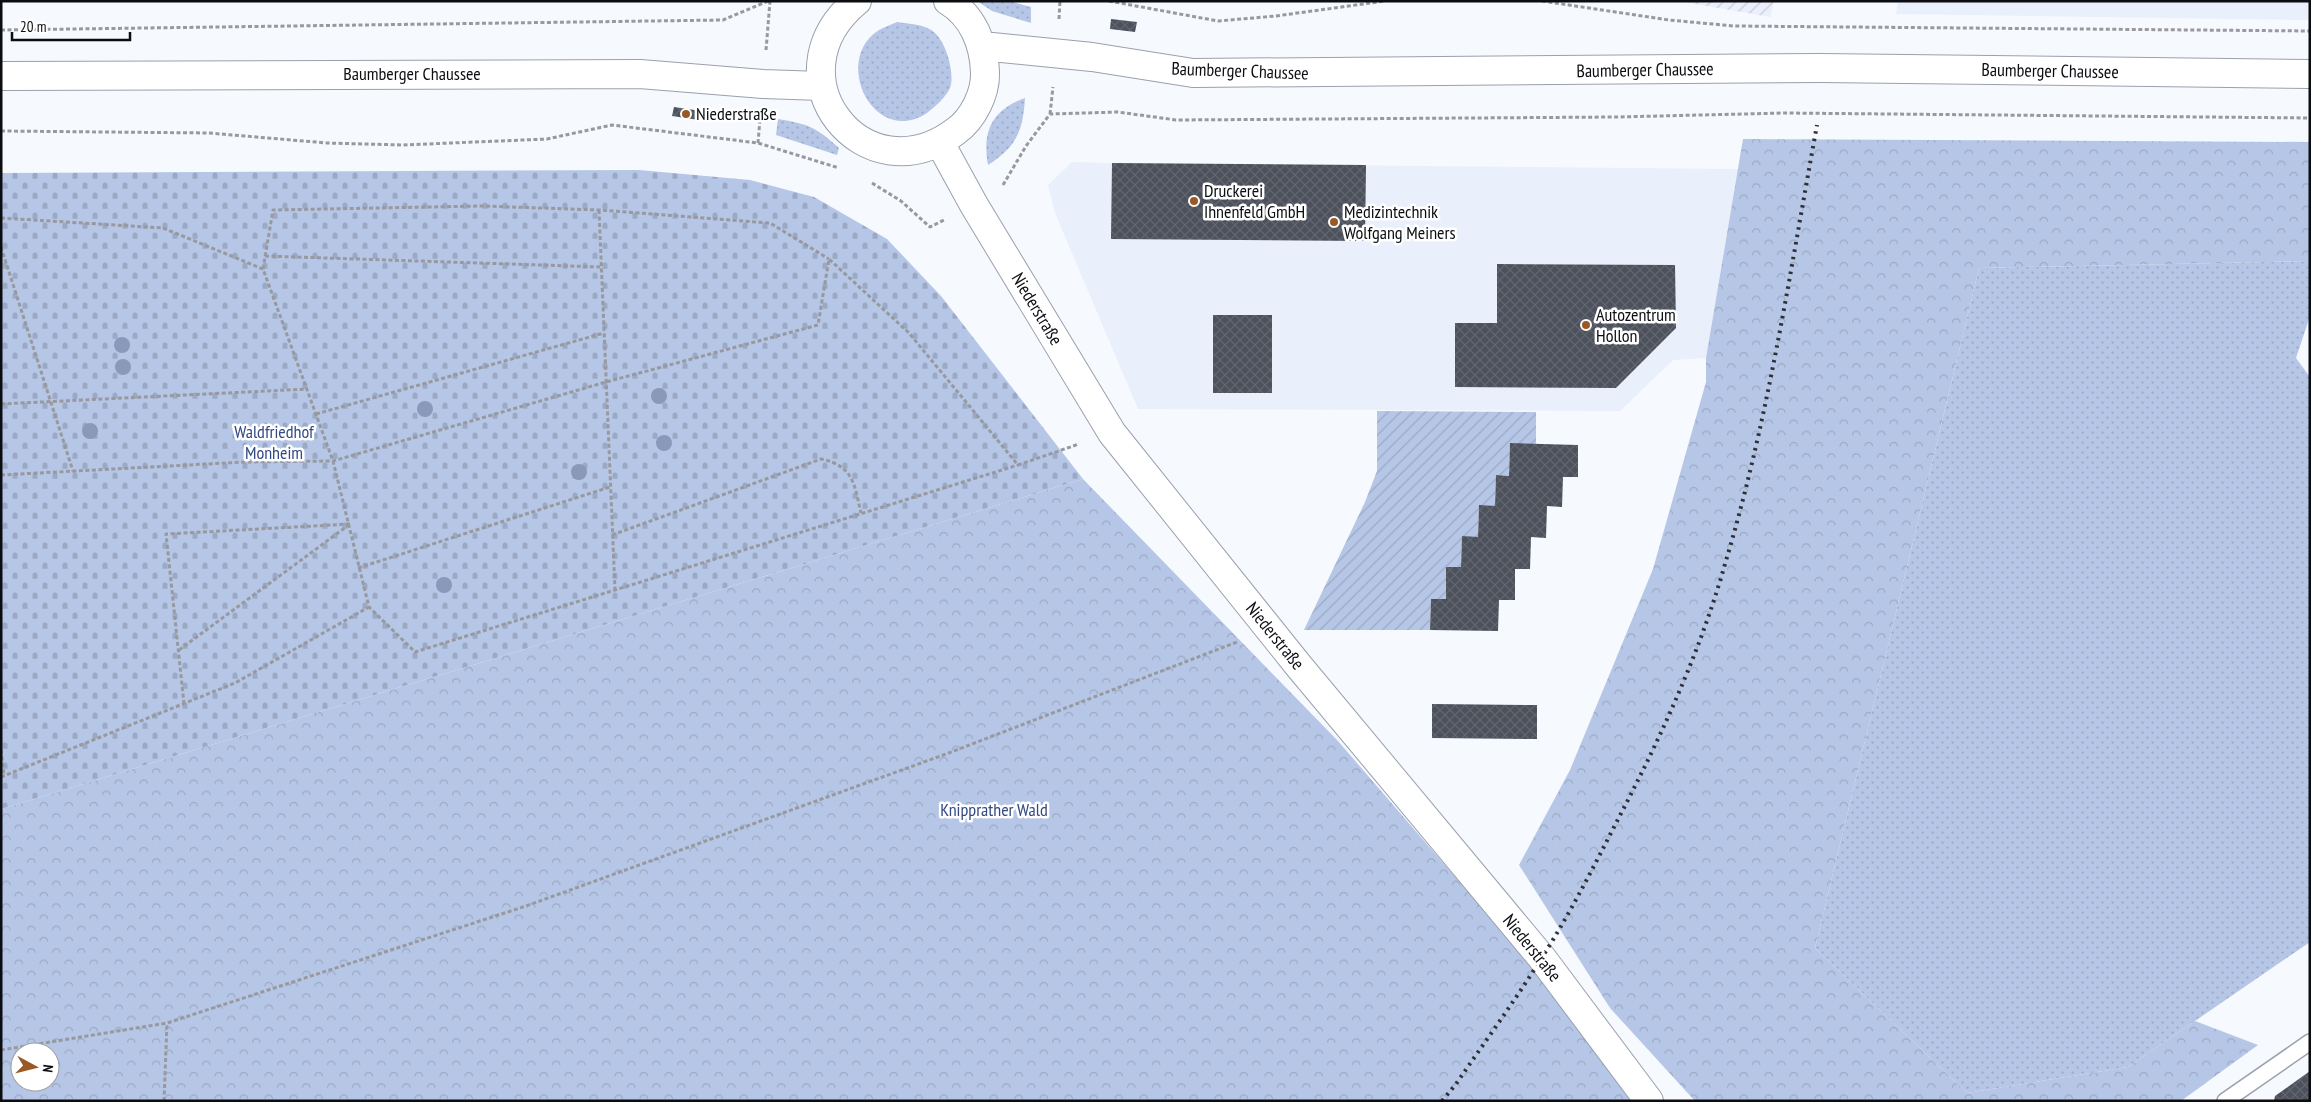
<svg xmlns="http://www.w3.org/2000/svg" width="2311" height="1102" font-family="'PT Sans Narrow',sans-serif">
<defs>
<pattern id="industrial-furrows" width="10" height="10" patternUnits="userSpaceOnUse" patternTransform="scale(1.25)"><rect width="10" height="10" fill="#eaeffc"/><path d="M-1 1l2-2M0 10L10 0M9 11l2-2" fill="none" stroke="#c7ccd7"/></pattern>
<pattern id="grass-dots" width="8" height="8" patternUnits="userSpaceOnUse" patternTransform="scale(1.25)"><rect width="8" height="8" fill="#b6c6e6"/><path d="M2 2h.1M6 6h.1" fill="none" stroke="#9ba9c4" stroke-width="1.8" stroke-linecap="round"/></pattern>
<pattern id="forest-crowns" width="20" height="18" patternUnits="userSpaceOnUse" patternTransform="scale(1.25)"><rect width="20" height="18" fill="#b6c6e6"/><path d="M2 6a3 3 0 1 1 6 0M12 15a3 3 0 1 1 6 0" fill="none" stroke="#9ba9c4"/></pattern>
<pattern id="cemetery-stones" width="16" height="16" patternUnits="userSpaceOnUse" patternTransform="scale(1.25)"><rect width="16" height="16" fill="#b6c6e6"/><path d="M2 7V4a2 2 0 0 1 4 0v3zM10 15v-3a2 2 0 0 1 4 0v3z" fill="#9ba9c4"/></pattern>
<pattern id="garden-furrows" width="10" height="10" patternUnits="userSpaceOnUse" patternTransform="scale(1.25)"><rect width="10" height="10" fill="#b6c6e6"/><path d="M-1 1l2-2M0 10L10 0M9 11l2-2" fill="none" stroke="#9ba9c4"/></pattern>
<pattern id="building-cross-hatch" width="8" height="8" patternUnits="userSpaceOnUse" patternTransform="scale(1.25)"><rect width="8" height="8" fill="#4c515c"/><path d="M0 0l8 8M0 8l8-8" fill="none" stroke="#61656e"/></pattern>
</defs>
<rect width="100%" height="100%" fill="#f6f9fe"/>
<!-- built -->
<path fill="#eaeffc" d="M 1898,1 L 2310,1 L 2310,20 L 1896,14 Z
M 1072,162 L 1112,163 L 1738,169 L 1706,358 L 1673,360 L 1620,411 L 1138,409 L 1055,213 L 1048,185 Z"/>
<!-- industrial -->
<path fill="url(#industrial-furrows)" d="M 1678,1 L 1774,1 L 1770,17 Z"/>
<!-- grass -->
<path fill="url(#grass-dots)" d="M 977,1 L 1009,1 L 1031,7 L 1031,23 L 992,11 Z
M 897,22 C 909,24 927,24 936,34 C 947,45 955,74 950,88 C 946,97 935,107 927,113 C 874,148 831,60 879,30 C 884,27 891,25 897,22 Z
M 1025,98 C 1023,130 1017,147 988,165 C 982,131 992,110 1025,98 Z
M 778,119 C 808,124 816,127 839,148 L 837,155 L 776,135 Z
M 2310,261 L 2310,316 L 2296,358 L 2310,377 L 2310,942 L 2128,1067 L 1967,1093 L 1815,948 L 1979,268 Z"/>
<!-- forest -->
<path fill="url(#forest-crowns)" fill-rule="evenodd" d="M 1743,139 L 2310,142 L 2310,261 L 1979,268 L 1815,948 L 1967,1093 L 2128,1067 L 2195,1021 L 2258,1045 L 2181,1101 L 1695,1101 L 1610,1008 L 1519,865 L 1570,770 L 1653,569 L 1706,382 L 1706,358 Z
M 1083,479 L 1338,741 L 1488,915 L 1577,1002 L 1661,1101 L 1,1101 L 1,809 ZM 20,1052 L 50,1052 L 50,1082 L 20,1082 Z"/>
<!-- cemetery -->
<path fill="url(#cemetery-stones)" d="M 639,170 L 750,180 L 814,197 L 887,239 L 941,296 L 1083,479 L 1,809 L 1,173 Z"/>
<!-- garden -->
<path fill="url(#garden-furrows)" d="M 1377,411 L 1536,412 L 1536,444 L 1510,444 L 1509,476 L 1496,475 L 1495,506 L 1479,506 L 1478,537 L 1462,537 L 1461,567 L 1446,567 L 1446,599 L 1431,599 L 1430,630 L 1304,630 L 1365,502 L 1377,471 Z"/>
<!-- building -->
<path fill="url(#building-cross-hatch)" d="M 1111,19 L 1137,22 L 1135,32 L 1110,29 Z
M 674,107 L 701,111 L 699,120 L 672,116 Z
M 1112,163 L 1366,165 L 1365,241 L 1111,239 Z
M 1497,264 L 1675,265 L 1676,328 L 1616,388 L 1455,387 L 1455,323 L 1497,323 Z
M 1213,315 L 1272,315 L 1272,393 L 1213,393 Z
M 1510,443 L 1578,445 L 1578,477 L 1563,477 L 1562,507 L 1547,506 L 1546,538 L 1531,537 L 1530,569 L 1515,569 L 1515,600 L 1499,600 L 1498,631 L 1430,630 L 1431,599 L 1446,599 L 1446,567 L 1461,567 L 1462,536 L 1478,537 L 1479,505 L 1495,506 L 1496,475 L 1509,476 Z
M 1432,704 L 1537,705 L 1537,739 L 1432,738 Z
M 2310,1071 L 2310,1101 L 2274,1101 L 2275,1096 Z"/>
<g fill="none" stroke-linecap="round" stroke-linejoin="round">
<defs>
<path id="service" d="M 2225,1101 L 2310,1042"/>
<path id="minor" d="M 940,143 L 974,205 L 1112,433 L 1298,665 L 1542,958 L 1649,1101"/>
<path id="tertiary" d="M 857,1 C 766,76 865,200 956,131 C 973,119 986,93 985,72 C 984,44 973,16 948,1
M 982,46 L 1092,57 L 1193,73 L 1820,68 L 2310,74
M 1,76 L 640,74 L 763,84 L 821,86"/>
</defs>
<!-- service casing -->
<use href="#service" stroke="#9aa0ac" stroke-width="18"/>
<!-- minor casing -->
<use href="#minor" stroke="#9aa0ac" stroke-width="30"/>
<!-- tertiary casing -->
<use href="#tertiary" stroke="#9aa0ac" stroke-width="30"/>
<!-- path -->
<path stroke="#97999e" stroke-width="3" stroke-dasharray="4 2.5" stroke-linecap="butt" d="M 1109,1 L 1218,21 L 1276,16 L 1385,1
M 1542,1 L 1669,20 L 1734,26 L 2310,31
M 1059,19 L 1060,1
M 1,30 L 723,20 L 768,1
M 766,50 L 770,1
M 1050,114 L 1053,87
M 1,131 L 209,133 L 327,143 L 403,145 L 547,139 L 612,125 L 758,143 L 839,168
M 758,143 L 760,119
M 872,183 L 901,201 L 930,227 L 944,220
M 1003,185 L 1026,146 L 1050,114 L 1118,112 L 1176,120 L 1617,117 L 1785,113 L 2310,118
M 599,210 L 615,590
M 1,218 L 163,228 L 263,269 L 333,461 L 369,607 L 415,652 L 1018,465
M 1,247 L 73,471
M 265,256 L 601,267
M 263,269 L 273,210 L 483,206 L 599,210 L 770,223 L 829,259
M 1,404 L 308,389
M 316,414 L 604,333
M 1,475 L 244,462 L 333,461 L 606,382 L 818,325 L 829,259 L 909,333 L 1018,465 L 1079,444
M 612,535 L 821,459 C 854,466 854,484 861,513
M 358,568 L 610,487
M 179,650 L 350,524
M 184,704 L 166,534 L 350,524
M 1,750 L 4,776
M 1,777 L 235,683 L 369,607
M 1,1050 L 167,1023 L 526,906 L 946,754 L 1237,642
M 164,1101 L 167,1023"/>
<!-- service -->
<use href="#service" stroke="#fff" stroke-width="15"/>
<!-- minor -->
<use href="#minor" stroke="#fff" stroke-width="28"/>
<!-- tertiary -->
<use href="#tertiary" stroke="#fff" stroke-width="28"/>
<!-- rail -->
<path stroke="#2e3034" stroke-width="4" stroke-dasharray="2.5 5" stroke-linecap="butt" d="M 1838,2 L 1838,1
M 1442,1101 L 1456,1084 C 1484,1043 1514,1002 1541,959 C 1568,917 1591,872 1614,827 C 1658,743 1699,656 1725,564 C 1768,421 1790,272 1817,125"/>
</g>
<!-- trees -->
<g fill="#8a98ba">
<circle cx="122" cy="345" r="8"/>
<circle cx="123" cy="367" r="8"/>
<circle cx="659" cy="396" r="8"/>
<circle cx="425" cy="409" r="8"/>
<circle cx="90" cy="431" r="8"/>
<circle cx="664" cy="443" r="8"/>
<circle cx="579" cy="472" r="8"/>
<circle cx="444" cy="585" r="8"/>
</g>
<!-- markers -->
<g fill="#9a5924" stroke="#fff" stroke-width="2">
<circle cx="686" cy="114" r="5"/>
<circle cx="1194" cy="201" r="5"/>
<circle cx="1334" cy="222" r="5"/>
<circle cx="1586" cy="325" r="5"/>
</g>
<g text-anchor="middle" stroke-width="5" stroke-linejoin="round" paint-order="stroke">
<!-- street labels -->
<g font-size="18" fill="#0b0d11" stroke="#fff">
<text transform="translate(1645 70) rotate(-1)" y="6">Baumberger Chaussee</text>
<text transform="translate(1240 71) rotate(2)" y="6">Baumberger Chaussee</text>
<text transform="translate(2050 71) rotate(1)" y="6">Baumberger Chaussee</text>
<text x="412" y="80">Baumberger Chaussee</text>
<text transform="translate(1037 309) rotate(59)" y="6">Niederstraße</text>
<text transform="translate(1275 636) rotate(51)" y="6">Niederstraße</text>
<text transform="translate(1532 948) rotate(51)" y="6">Niederstraße</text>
</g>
<!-- poi labels -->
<g font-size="18" fill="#0b0d11" stroke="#fff" text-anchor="start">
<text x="696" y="120">Niederstraße</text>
<text x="1204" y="197">Druckerei<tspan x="1204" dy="21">Ihnenfeld GmbH</tspan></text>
<text x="1344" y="218">Medizintechnik<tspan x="1344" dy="21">Wolfgang Meiners</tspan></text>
<text x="1596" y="321">Autozentrum<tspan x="1596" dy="21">Hollon</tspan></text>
</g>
<!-- park labels -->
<g font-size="18" fill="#324982" stroke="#fff">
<text x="274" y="438">Waldfriedhof<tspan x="274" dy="21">Monheim</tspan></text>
<text x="994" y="816">Knipprather Wald</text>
</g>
</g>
<!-- border -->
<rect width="2311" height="1102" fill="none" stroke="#0b0d11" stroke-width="5"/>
<!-- north arrow -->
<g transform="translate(35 1067) rotate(97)"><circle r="24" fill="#ffffff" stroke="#9d9ea0"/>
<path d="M0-4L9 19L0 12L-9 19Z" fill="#9a5924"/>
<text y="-8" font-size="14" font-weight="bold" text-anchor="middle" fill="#0b0d11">N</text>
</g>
<!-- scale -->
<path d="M12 32v8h118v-8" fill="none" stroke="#0b0d11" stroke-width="2.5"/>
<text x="20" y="32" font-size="15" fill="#0b0d11" stroke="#ffffff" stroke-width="4" paint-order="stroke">20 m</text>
</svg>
